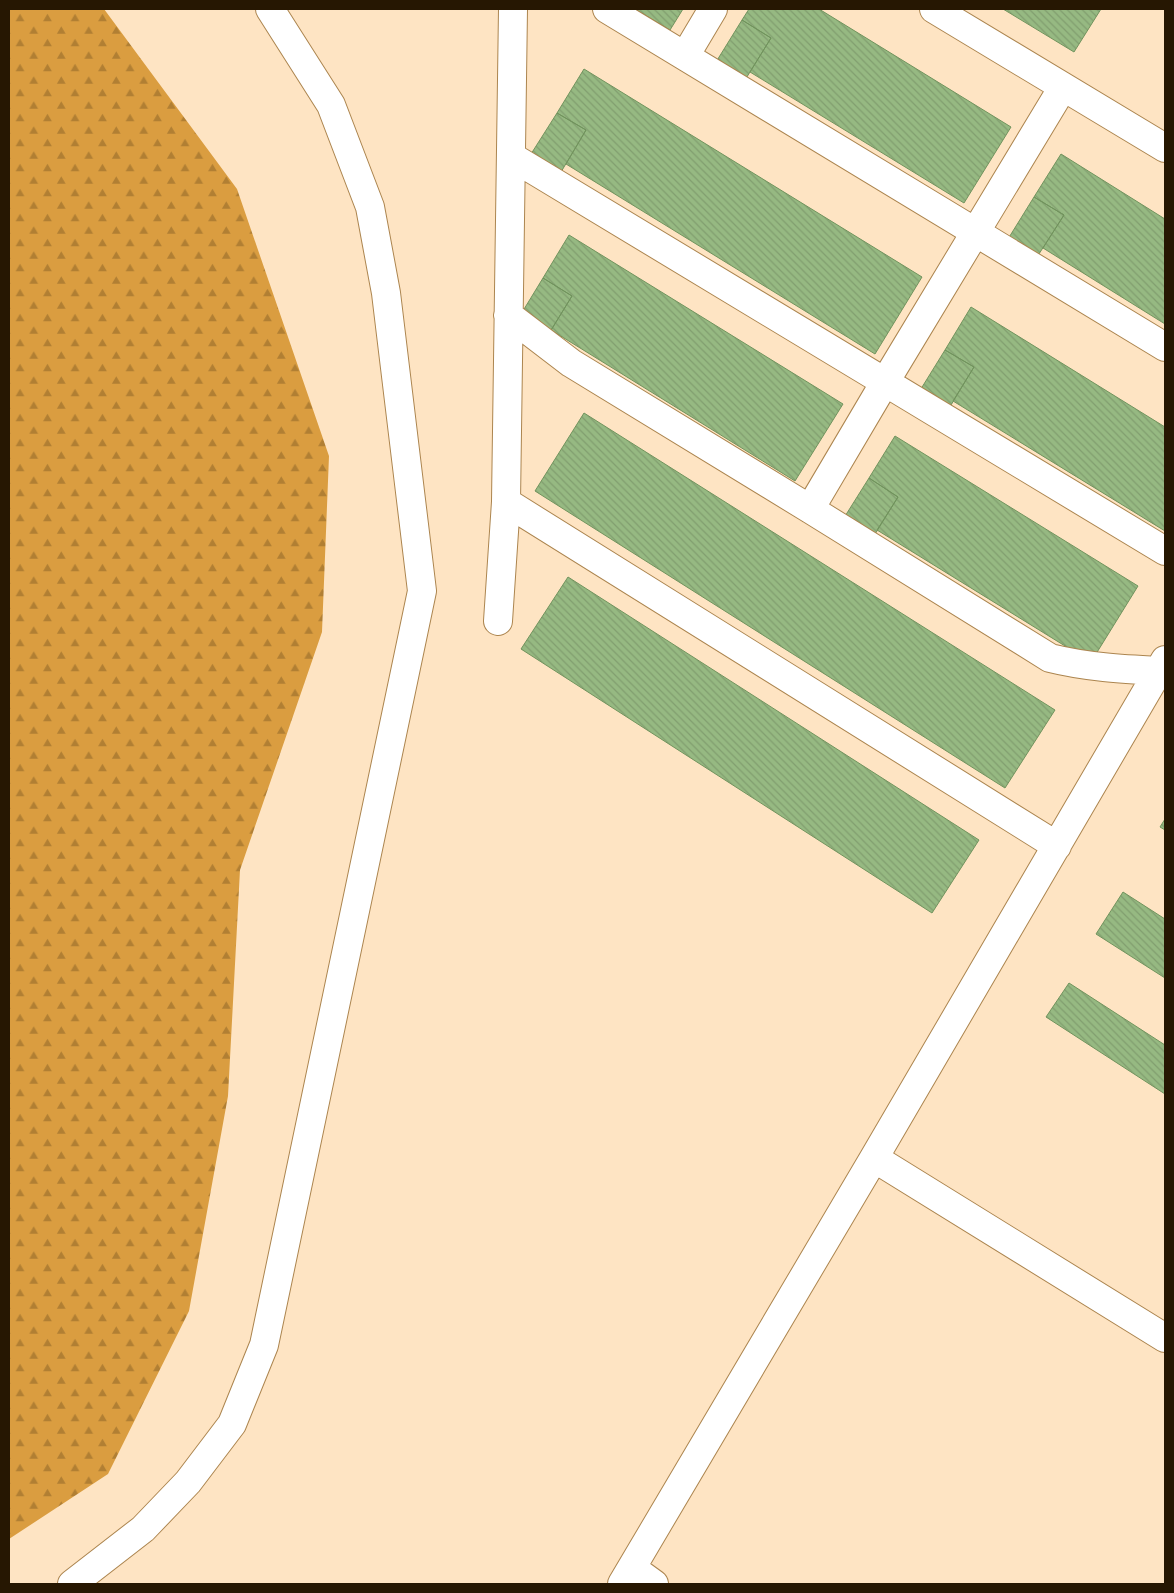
<svg xmlns="http://www.w3.org/2000/svg" width="1174" height="1593" font-family="Manrope,sans-serif">
<defs>
<pattern id="forest-firs" width="22" height="20" patternUnits="userSpaceOnUse" patternTransform="scale(1.25)"><rect width="22" height="20" fill="#da9d40"/><path d="M5 1l3.5 6h-7zM16 11l3.5 6h-7z" fill="#b17f33"/></pattern>
<pattern id="building-back-hatch" width="6" height="6" patternUnits="userSpaceOnUse" patternTransform="scale(1.25)"><rect width="6" height="6" fill="#96b982"/><path d="M-1 5l2 2M0 0l6 6M5-1l2 2" fill="none" stroke="#819e6f"/></pattern>
</defs>
<rect width="100%" height="100%" fill="#fee4c3"/>
<!-- forest -->
<path fill="url(#forest-firs)" d="M 9,9 L 104,9 L 237,189 L 329,456 L 322,632 L 240,870 L 228,1096 L 189,1311 L 108,1474 L 9,1539 Z"/>
<!-- building -->
<path fill="url(#building-back-hatch)" stroke="#71935d" d="M 635,9 L 683,9 L 670,30 Z
M 749,9 L 819,9 L 1011,127 L 964,203 L 750,72 L 771,38 L 742,20 Z
M 1003,9 L 1101,9 L 1074,52 Z
M 742,20 L 771,38 L 745,80 L 716,62 Z
M 584,69 L 922,277 L 875,354 L 566,164 L 586,130 L 557,113 Z
M 557,113 L 586,130 L 561,172 L 531,154 Z
M 1061,154 L 1165,219 L 1165,324 L 1043,248 L 1064,215 L 1034,197 Z
M 1034,197 L 1064,215 L 1037,257 L 1008,239 Z
M 569,235 L 843,404 L 795,481 L 551,330 L 572,296 L 543,278 Z
M 543,278 L 572,296 L 547,337 L 518,319 Z
M 971,307 L 1165,427 L 1165,531 L 953,401 L 974,367 L 945,350 Z
M 945,350 L 974,367 L 948,410 L 919,392 Z
M 584,413 L 1055,710 L 1005,788 L 535,491 Z
M 895,436 L 1138,586 L 1091,662 L 877,530 L 898,497 L 869,478 Z
M 869,478 L 898,497 L 872,539 L 842,521 Z
M 568,577 L 979,840 L 932,913 L 521,649 Z
M 1165,819 L 1165,830 L 1160,827 Z
M 1123,892 L 1165,919 L 1165,978 L 1096,934 Z
M 1069,983 L 1165,1045 L 1165,1094 L 1046,1017 Z"/>
<g fill="none" stroke-linecap="round" stroke-linejoin="round">
<defs>
<path id="minor" d="M 607,9 L 1165,347
M 934,9 L 1165,148
M 685,56 L 713,9
M 512,157 L 1165,551
M 508,315 L 571,363 L 810,509 L 1050,658 C 1086,667 1122,669 1159,671
M 506,502 L 1057,846
M 810,509 L 885,382 L 1063,87
M 498,621 L 506,502 L 513,9
M 874,1158 L 1165,1338
M 632,1568 L 654,1584
M 72,1584 L 143,1529 L 188,1482 L 232,1424 L 264,1345 L 422,591 L 386,293 L 370,207 L 331,105 L 270,9
M 622,1584 L 874,1158 L 1165,660"/>
</defs>
<!-- minor casing -->
<use href="#minor" stroke="#ac854f" stroke-width="30"/>
<!-- minor -->
<use href="#minor" stroke="#fff" stroke-width="28"/>
</g>
<!-- border -->
<rect width="1174" height="1593" fill="none" stroke="#261702" stroke-width="20"/>
</svg>
